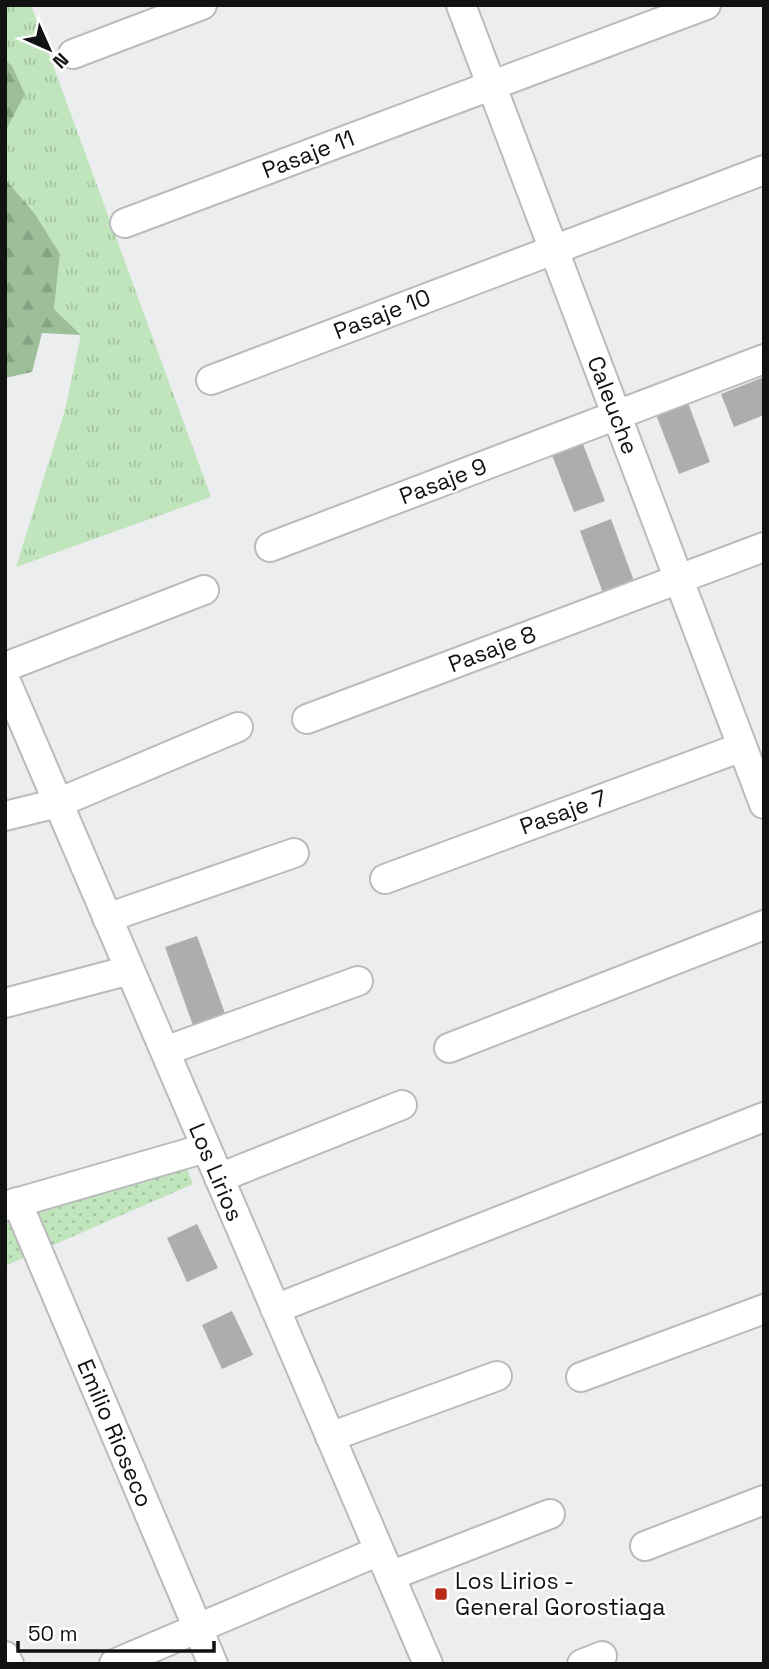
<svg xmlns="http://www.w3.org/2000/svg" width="769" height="1669" font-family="'Space Grotesk',sans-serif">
<defs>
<pattern id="grass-tufts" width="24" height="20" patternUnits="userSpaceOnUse" patternTransform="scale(1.75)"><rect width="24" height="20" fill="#c0e4bc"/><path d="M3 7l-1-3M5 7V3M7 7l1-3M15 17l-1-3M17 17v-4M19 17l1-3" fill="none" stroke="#a4c3a1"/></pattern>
<pattern id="forest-firs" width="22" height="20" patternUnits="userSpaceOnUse" patternTransform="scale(1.75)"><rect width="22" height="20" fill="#9cbf99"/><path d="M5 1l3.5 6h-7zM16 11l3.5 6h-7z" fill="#85a383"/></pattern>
<pattern id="park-dots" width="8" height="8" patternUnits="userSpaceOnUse" patternTransform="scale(1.75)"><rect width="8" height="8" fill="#c0e4bc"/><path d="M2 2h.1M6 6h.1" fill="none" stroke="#a4c3a1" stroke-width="1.8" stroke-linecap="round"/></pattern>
</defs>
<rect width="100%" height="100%" fill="#ecedee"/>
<!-- grass -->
<path fill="url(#grass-tufts)" d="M 5,5 L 31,5 L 211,497 L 16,567 L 65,410 L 81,335 L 54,309 L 60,254 L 35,214 L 5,179 L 5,132 L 25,94 L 12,66 L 5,59 Z"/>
<!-- forest -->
<path fill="url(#forest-firs)" d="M 5,59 L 12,66 L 25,94 L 5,132 Z
M 5,179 L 35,214 L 60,254 L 54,309 L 81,335 L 42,333 L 32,372 L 5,378 Z"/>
<!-- park -->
<path fill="url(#park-dots)" d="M 185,1164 L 193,1184 L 5,1266 L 5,1223 Z"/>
<!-- building -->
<path fill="#aeacad" d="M 764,377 L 764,415 L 734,427 L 721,394 Z
M 687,400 L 710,462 L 679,474 L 655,412 Z
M 581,439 L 605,501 L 574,512 L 550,450 Z
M 611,519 L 634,581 L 603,593 L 580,531 Z
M 197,936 L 227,1019 L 195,1031 L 165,947 Z
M 197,1224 L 218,1268 L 187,1282 L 167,1238 Z
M 232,1311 L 253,1355 L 222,1369 L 202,1325 Z"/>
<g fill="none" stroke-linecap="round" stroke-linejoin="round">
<defs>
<path id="minor" d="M 461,5 L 764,804
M 73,54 L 202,5
M 125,223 L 706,5
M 211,380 L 764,170
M 270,547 L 764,359
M 5,667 L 204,590
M 5,679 L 428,1664
M 307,719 L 764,547
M 5,816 L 58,803 L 238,727
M 385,879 L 742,747
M 107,918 L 294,853
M 5,1003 L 130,970
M 449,1048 L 764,925
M 165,1051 L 358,981
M 219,1178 L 402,1105
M 17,1202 L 213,1664
M 5,1206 L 206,1148
M 275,1309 L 764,1117
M 581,1377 L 764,1309
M 330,1437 L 497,1376
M 645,1546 L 764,1500
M 390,1576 L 550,1514
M 5,1656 L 9,1664
M 114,1664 L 379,1551
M 582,1664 L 602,1656"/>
</defs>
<!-- minor casing -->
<use href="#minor" stroke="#babbbc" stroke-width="32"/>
<!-- minor -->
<use href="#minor" stroke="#fff" stroke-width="28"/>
</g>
<!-- markers -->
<rect fill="#ba2d1a" stroke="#fff" stroke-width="2.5" x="434" y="1587" width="14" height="14" rx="3.5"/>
<g text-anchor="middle" stroke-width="5" stroke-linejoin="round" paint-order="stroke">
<!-- street labels -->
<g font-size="23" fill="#111212" stroke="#fff">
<text transform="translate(308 154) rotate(-21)" y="8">Pasaje 11</text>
<text transform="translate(382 314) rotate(-21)" y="8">Pasaje 10</text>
<text transform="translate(613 405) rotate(69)" y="8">Caleuche</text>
<text transform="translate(443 481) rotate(-21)" y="8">Pasaje 9</text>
<text transform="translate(492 649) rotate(-21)" y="8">Pasaje 8</text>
<text transform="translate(563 812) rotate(-20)" y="8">Pasaje 7</text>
<text transform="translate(216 1172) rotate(67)" y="8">Los Lirios</text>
<text transform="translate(115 1433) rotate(67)" y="8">Emilio Rioseco</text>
</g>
<!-- poi labels -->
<g font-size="23" fill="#111212" stroke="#fff" text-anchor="start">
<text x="455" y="1589">Los Lirios -<tspan x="455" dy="26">General Gorostiaga</tspan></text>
</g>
</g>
<!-- border -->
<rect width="769" height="1669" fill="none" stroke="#111212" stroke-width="14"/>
<!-- north arrow -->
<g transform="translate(49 49) rotate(135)" stroke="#ffffff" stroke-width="5" paint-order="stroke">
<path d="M0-5L12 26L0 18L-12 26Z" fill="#111212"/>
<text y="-10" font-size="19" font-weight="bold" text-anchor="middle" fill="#111212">N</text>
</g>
<!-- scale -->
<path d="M18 1641v10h196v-10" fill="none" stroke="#111212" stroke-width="3.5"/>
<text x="28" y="1641" font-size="21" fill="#111212" stroke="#ffffff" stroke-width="5" paint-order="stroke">50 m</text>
</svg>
